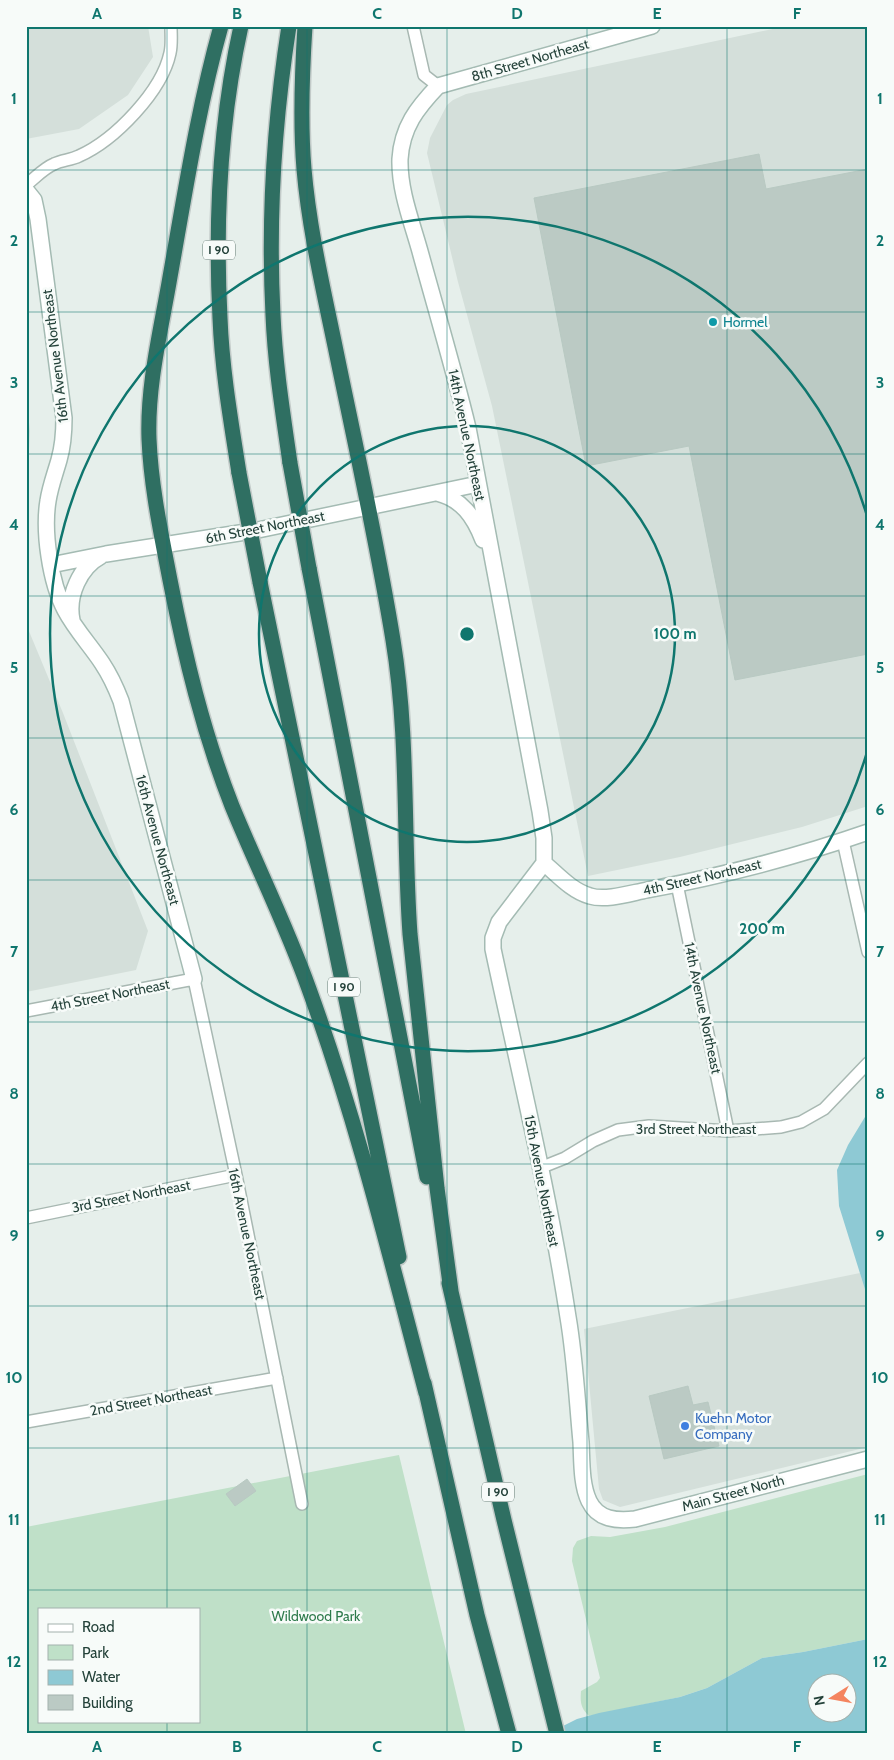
<svg xmlns="http://www.w3.org/2000/svg" width="894" height="1760" font-family="Cabin,sans-serif">
<rect width="100%" height="100%" fill="#e6efeb"/>
<!-- built -->
<path fill="#d4dfda" d="M 26,26 L 148,26 L 153,57 L 128,95 L 79,129 L 26,139 Z
M 787,26 L 868,26 L 868,806 L 802,827 L 680,857 L 588,876 L 492,406 L 458,282 L 427,153 L 430,138 L 447,105 L 453,100 L 466,94 Z
M 26,396 L 30,431 L 29,450 L 26,461 Z
M 26,624 L 63,713 L 148,931 L 136,970 L 26,992 Z
M 860,1273 L 868,1299 L 868,1447 L 620,1507 L 603,1500 L 599,1489 L 584,1329 Z"/>
<!-- green -->
<path fill="#bfe0c8" fill-rule="evenodd" d="M 399,1455 L 466,1734 L 26,1734 L 26,1527 ZM 39,1609 L 199,1609 L 199,1721 L 39,1721 Z
M 868,1474 L 868,1639 L 803,1652 L 762,1658 L 707,1688 L 680,1697 L 589,1716 C 581,1708 580,1703 581,1691 L 597,1682 L 600,1678 L 572,1561 L 573,1548 L 577,1541 L 591,1536 L 610,1537 L 665,1527 Z"/>
<!-- water -->
<path fill="#8ec9d4" fill-rule="evenodd" d="M 868,1112 L 868,1299 L 839,1206 L 837,1170 L 848,1145 Z
M 868,1639 L 868,1734 L 547,1734 L 577,1719 L 599,1713 L 680,1697 L 707,1688 L 762,1658 L 803,1652 ZM 816,1682 L 846,1682 L 846,1712 L 816,1712 Z"/>
<!-- building -->
<path fill="#bbcac4" stroke="#b8c9c2" d="M 759,154 L 766,189 L 868,169 L 868,654 L 735,680 L 689,446 L 586,466 L 534,198 Z
M 688,1386 L 693,1405 L 708,1402 L 719,1446 L 664,1459 L 649,1396 Z
M 247,1479 L 256,1491 L 235,1506 L 226,1494 Z"/>
<g fill="none" stroke-linecap="round" stroke-linejoin="round">
<defs>
<path id="street" d="M 413,26 L 424,75 L 438,86
M 26,185 C 35,178 44,168 54,164 C 62,160 71,160 79,156 C 115,140 162,91 170,53 C 172,45 171,35 171,26
M 843,841 L 868,952
M 677,884 L 728,1131
M 26,1011 L 194,979 L 236,1175 L 302,1504
M 540,1168 L 565,1158 L 593,1141 L 618,1130 L 649,1126 L 728,1131 L 781,1127 L 801,1122 L 824,1109 L 868,1063
M 26,1218 L 236,1175
M 26,1422 L 277,1378"/>
<path id="secondary" d="M 26,190 L 34,200 L 38,219 L 64,418 C 64,433 63,446 59,460 C 55,474 50,487 48,501 C 43,531 50,582 65,610 C 75,629 90,645 102,663 C 110,675 116,688 121,701 L 194,979
M 437,493 C 462,499 474,517 483,540
M 51,565 L 106,554 L 258,530 L 478,484
M 72,620 C 67,596 80,567 101,556
M 544,863 L 544,838 L 540,811 L 468,428 C 454,370 437,313 421,255 C 413,225 399,191 400,159 C 402,127 417,108 438,86 L 652,26
M 544,863 L 499,922 L 493,938 L 493,949 C 519,1071 549,1193 568,1317 C 575,1358 577,1400 581,1442 C 582,1461 581,1484 589,1501 C 598,1520 617,1521 635,1519 L 868,1459
M 544,863 C 558,875 572,891 590,896 C 606,901 631,893 647,890 C 721,876 796,857 868,832"/>
<path id="highway" d="M 221,26 C 198,108 185,193 170,277 C 161,330 147,385 149,439 C 151,487 161,533 170,580 C 185,657 203,732 232,806 C 257,867 287,927 309,989 C 357,1121 390,1257 426,1393
M 289,26 C 274,122 268,218 273,315 C 275,364 283,414 290,463
M 305,26 C 302,73 300,122 304,169 C 309,228 323,288 335,346 C 355,444 377,541 393,640 C 409,737 403,836 410,934 L 437,1188 L 451,1291
M 239,473 C 231,422 222,370 220,318 C 215,221 220,121 241,26
M 309,568 L 427,1177
M 260,582 L 399,1257
M 449,1283 L 504,1520 L 557,1734
M 424,1383 L 477,1615 L 509,1734"/>
</defs>
<!-- street casing -->
<use href="#street" stroke="#a8b8b2" stroke-width="14"/>
<!-- secondary casing -->
<use href="#secondary" stroke="#a4bbb3" stroke-width="18"/>
<!-- highway casing -->
<use href="#highway" stroke="#c2cac8" stroke-width="18"/>
<!-- street -->
<use href="#street" stroke="#fff" stroke-width="11"/>
<!-- secondary -->
<use href="#secondary" stroke="#fff" stroke-width="15"/>
<!-- highway -->
<use href="#highway" stroke="#2f6f62" stroke-width="15"/>
<defs>
<path id="highway-bridge" d="M 290,463 L 309,568
M 239,473 L 260,582"/>
</defs>
<!-- highway-bridge casing -->
<use href="#highway-bridge" stroke="#c2cac8" stroke-width="18" stroke-linecap="butt"/>
<!-- highway-bridge -->
<use href="#highway-bridge" stroke="#2f6f62" stroke-width="15"/>
</g>
<!-- grid -->
<path fill="none" stroke="#0f766e" stroke-width="1" stroke-opacity="0.55" d="M 167,26 L 167,1609M 307,26 L 307,1734M 447,26 L 447,1734M 587,26 L 587,1734M 727,26 L 727,1734M 26,170 L 868,170M 26,312 L 868,312M 26,454 L 868,454M 26,596 L 868,596M 26,738 L 868,738M 26,880 L 868,880M 26,1022 L 868,1022M 26,1164 L 868,1164M 26,1306 L 868,1306M 26,1448 L 868,1448M 26,1590 L 868,1590M 167,1721 L 167,1734"/>
<!-- distance rings -->
<g fill="none" stroke="#0f766e" stroke-width="2.5">
<circle cx="467" cy="634" r="208"/>
<path d="M867 752A417 417 0 1 1 867 516"/>
</g>
<!-- markers -->
<circle fill="#0f9aa8" stroke="#f7fbf9" stroke-width="2" cx="713" cy="322" r="5"/>
<circle fill="#3f7fe0" stroke="#f7fbf9" stroke-width="2" cx="685" cy="1426" r="5"/>
<g text-anchor="middle" stroke-width="5" stroke-linejoin="round" paint-order="stroke">
<!-- shield labels -->
<g fill="#f7fbf9" stroke="#637a73" stroke-width="1">
<rect x="203" y="240.5" width="32" height="19" rx="4"/>
<rect x="328" y="977.5" width="32" height="19" rx="4"/>
<rect x="482" y="1482.5" width="32" height="19" rx="4"/>
</g>
<g font-size="12" font-weight="bold" fill="#24423a">
<text x="219" y="254">I 90</text>
<text x="344" y="991">I 90</text>
<text x="498" y="1496">I 90</text>
</g>
<!-- street labels -->
<g font-size="14" fill="#24423a" stroke="#f7fbf9">
<text transform="translate(530 60) rotate(-16)" y="5">8th Street Northeast</text>
<text transform="translate(55 356) rotate(-97)" y="5">16th Avenue Northeast</text>
<text transform="translate(467 435) rotate(78)" y="5">14th Avenue Northeast</text>
<text transform="translate(265 527) rotate(-11)" y="5">6th Street Northeast</text>
<text transform="translate(158 840) rotate(75)" y="5">16th Avenue Northeast</text>
<text transform="translate(702 877) rotate(-13)" y="5">4th Street Northeast</text>
<text transform="translate(110 995) rotate(-11)" y="5">4th Street Northeast</text>
<text transform="translate(703 1008) rotate(78)" y="5">14th Avenue Northeast</text>
<text x="696" y="1134">3rd Street Northeast</text>
<text transform="translate(542 1181) rotate(79)" y="5">15th Avenue Northeast</text>
<text transform="translate(131 1196) rotate(-11)" y="5">3rd Street Northeast</text>
<text transform="translate(247 1234) rotate(78)" y="5">16th Avenue Northeast</text>
<text transform="translate(151 1400) rotate(-10)" y="5">2nd Street Northeast</text>
<text transform="translate(733 1493) rotate(-15)" y="5">Main Street North</text>
</g>
<!-- culture labels -->
<g font-size="14" fill="#0d838f" stroke="#f7fbf9" text-anchor="start">
<text x="723" y="327">Hormel</text>
</g>
<!-- shop labels -->
<g font-size="14" fill="#366cbe" stroke="#f7fbf9" text-anchor="start">
<text x="695" y="1423">Kuehn Motor<tspan x="695" dy="16">Company</tspan></text>
</g>
<!-- park labels -->
<g font-size="14" fill="#2d7a4b" stroke="#f7fbf9">
<text x="316" y="1621">Wildwood Park</text>
</g>
</g>
<circle cx="467" cy="634" r="8" fill="#0f766e" stroke="#f7fbf9" stroke-width="2.5"/>
<g font-size="15" text-anchor="middle" font-weight="bold" fill="#0f766e" stroke="#f7fbf9" stroke-width="5" stroke-linejoin="round" paint-order="stroke">
<text x="675" y="639">100 m</text>
<text x="762" y="934">200 m</text>
</g>
<!-- border -->
<rect width="894" height="1760" fill="none" stroke="#f7fbf9" stroke-width="55"/>
<!-- legend -->
<rect x="38" y="1608" width="162" height="115" fill="#f7fbf9" stroke="#a3b1ad"/>
<rect x="48" y="1624" width="25" height="8" fill="#ffffff" stroke="#a3b1ad"/>
<text x="82" y="1632" font-size="15" fill="#24423a">Road</text>
<rect x="48" y="1645" width="25" height="15" fill="#bfe0c8" stroke="#a3b1ad"/>
<text x="82" y="1658" font-size="15" fill="#24423a">Park</text>
<rect x="48" y="1670" width="25" height="15" fill="#8ec9d4" stroke="#a3b1ad"/>
<text x="82" y="1682" font-size="15" fill="#24423a">Water</text>
<rect x="48" y="1695" width="25" height="15" fill="#bbcac4" stroke="#a3b1ad"/>
<text x="82" y="1708" font-size="15" fill="#24423a">Building</text>
<!-- north arrow -->
<g transform="translate(832 1698) rotate(259)"><circle r="24" fill="#f7fbf9" stroke="#a3b1ad"/>
<path d="M0-4L9 19L0 12L-9 19Z" fill="#f4845f"/>
<text y="-8" font-size="14" font-weight="bold" text-anchor="middle" fill="#24423a">N</text>
</g>
<rect x="28" y="28" width="838" height="1704" fill="none" stroke="#0f766e" stroke-width="2"/>
<g font-size="16" text-anchor="middle" font-weight="bold" fill="#0f766e">
<text x="97" y="19">A</text>
<text x="237" y="19">B</text>
<text x="377" y="19">C</text>
<text x="517" y="19">D</text>
<text x="657" y="19">E</text>
<text x="797" y="19">F</text>
<text x="14" y="104">1</text>
<text x="880" y="104">1</text>
<text x="14" y="246">2</text>
<text x="880" y="246">2</text>
<text x="14" y="388">3</text>
<text x="880" y="388">3</text>
<text x="14" y="530">4</text>
<text x="880" y="530">4</text>
<text x="14" y="673">5</text>
<text x="880" y="673">5</text>
<text x="14" y="815">6</text>
<text x="880" y="815">6</text>
<text x="14" y="957">7</text>
<text x="880" y="957">7</text>
<text x="14" y="1099">8</text>
<text x="880" y="1099">8</text>
<text x="14" y="1241">9</text>
<text x="880" y="1241">9</text>
<text x="14" y="1383">10</text>
<text x="880" y="1383">10</text>
<text x="14" y="1525">11</text>
<text x="880" y="1525">11</text>
<text x="14" y="1667">12</text>
<text x="880" y="1667">12</text>
<text x="97" y="1752">A</text>
<text x="237" y="1752">B</text>
<text x="377" y="1752">C</text>
<text x="517" y="1752">D</text>
<text x="657" y="1752">E</text>
<text x="797" y="1752">F</text>
</g>
</svg>
